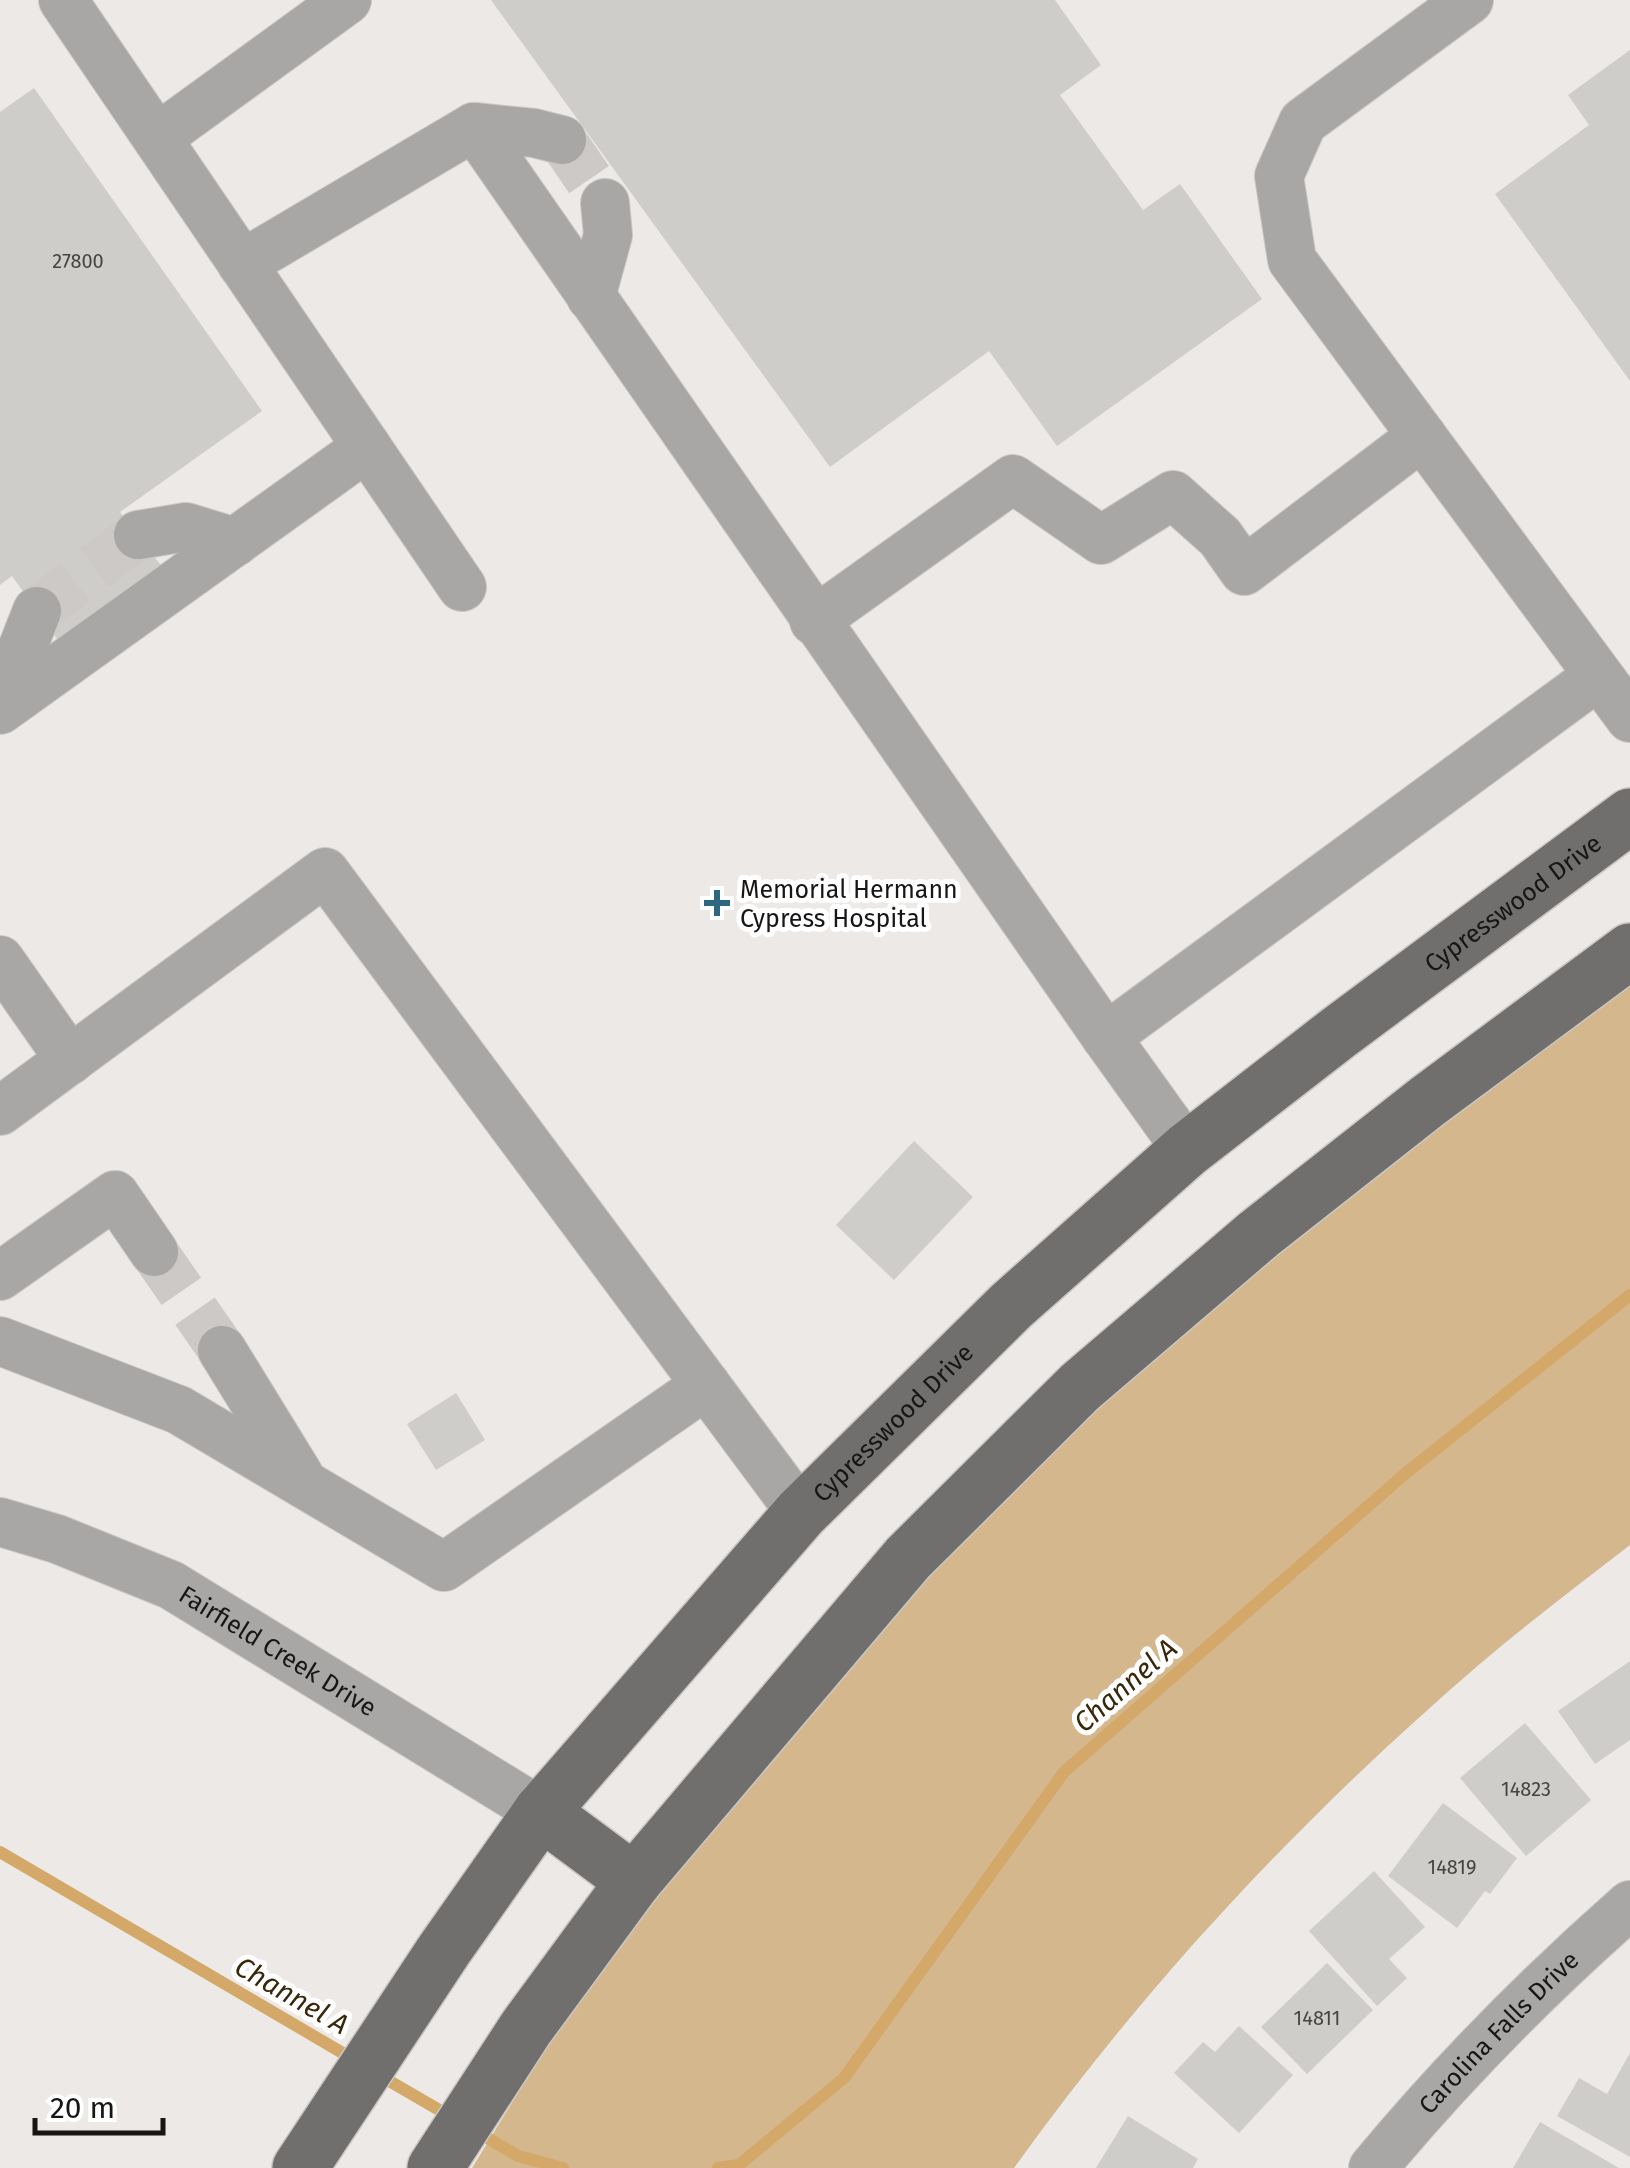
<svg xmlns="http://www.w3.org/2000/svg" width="1630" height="2168" font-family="'Fira Sans',sans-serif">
<rect width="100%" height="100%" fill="#ece9e6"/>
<!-- green -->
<path fill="#d4b78c" d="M 1630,983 L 1630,1545 C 1580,1584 1529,1622 1481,1663 C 1306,1813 1148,1981 1014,2168 L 472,2168 L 581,1990 L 897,1601 L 1183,1328 L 1483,1092 Z"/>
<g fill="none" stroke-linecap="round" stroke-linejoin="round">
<!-- stream -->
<path stroke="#d3a868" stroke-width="12" d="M 0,1852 L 358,2062
M 379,2075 L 453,2118
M 474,2130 L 518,2156 L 563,2168
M 718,2168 L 739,2165 L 844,2078 L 1064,1772 L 1406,1473 L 1630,1295"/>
</g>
<!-- building -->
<path fill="#cfcdc9" d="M 491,0 L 1055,0 L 1101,65 L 1060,95 L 1143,210 L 1180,184 L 1262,299 L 1057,446 L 989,351 L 830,467 Z
M 1630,50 L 1630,381 L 1495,194 L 1589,125 L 1568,95 Z
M 34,88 L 262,411 L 120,512 L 166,572 L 63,647 L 12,576 L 0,585 L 0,112 Z
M 914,1141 L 973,1197 L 894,1280 L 836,1225 Z
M 456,1393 L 485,1440 L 436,1470 L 407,1424 Z
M 1630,1661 L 1630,1740 L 1595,1764 L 1558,1711 Z
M 1525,1723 L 1591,1800 L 1526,1856 L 1460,1778 Z
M 1443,1803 L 1517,1858 L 1490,1894 L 1485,1891 L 1457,1928 L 1388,1876 Z
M 1374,1871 L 1425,1927 L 1389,1959 L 1407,1978 L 1377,2006 L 1309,1931 Z
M 1327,1963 L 1373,2010 L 1307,2074 L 1261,2027 Z
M 1239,2026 L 1293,2075 L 1239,2133 L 1174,2073 L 1203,2042 L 1215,2052 Z
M 1630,2053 L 1630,2157 L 1557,2116 L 1579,2078 L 1607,2094 Z
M 1128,2116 L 1198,2159 L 1193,2168 L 1096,2168 Z
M 1540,2122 L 1619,2168 L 1513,2168 Z"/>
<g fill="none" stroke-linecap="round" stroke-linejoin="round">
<!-- minor-tunnel -->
<path stroke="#ccc9c7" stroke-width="48" stroke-dasharray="48 24" stroke-linecap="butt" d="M 562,140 L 605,203
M 37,611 L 138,535
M 154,1252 L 222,1350"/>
<defs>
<g id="minor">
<path d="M 63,0 L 462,587"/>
<path d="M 1469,0 L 1303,122 L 1279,176 L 1292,260 L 1630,718"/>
<path d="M 474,127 L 534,133 L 562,140"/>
<path d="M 157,138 L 347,0"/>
<path d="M 242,264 L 474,127 L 1106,1037"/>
<path d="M 591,297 L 608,235 L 605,203"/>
<path d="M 138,535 L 186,527 L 235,542"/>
<path d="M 814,621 L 1013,479 L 1101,540 L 1173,495 L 1220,537 L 1244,571 L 1422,436"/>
<path d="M 18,697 L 22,649 L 37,611"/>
<path d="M 0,710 L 367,447"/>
<path d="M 0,960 L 70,1060"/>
<path d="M 0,1111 L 325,872 L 801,1513"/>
<path d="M 1187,1150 L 1106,1037 L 1598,676"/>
<path d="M 0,1276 L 115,1195 L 154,1252"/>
<path d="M 0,1341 L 179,1410 L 444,1567 L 706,1385"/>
<path d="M 222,1350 L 299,1475"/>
<path id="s1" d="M 0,1522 L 57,1539 L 171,1585 L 541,1812"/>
<path id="s2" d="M 1373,2168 C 1451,2074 1538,1986 1630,1905"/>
</g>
<g id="major">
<path d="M 541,1812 L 634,1881"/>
<path id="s3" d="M 300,2168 L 444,1950 L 541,1812 L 801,1513 L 1011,1306 L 1187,1150 L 1338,1033 L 1630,816"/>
<path d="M 435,2168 L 526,2028 L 634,1881 L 908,1558 L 1080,1387 L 1259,1234 L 1428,1101 L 1630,951"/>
</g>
</defs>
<!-- minor casing -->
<use href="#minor" stroke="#cac7c5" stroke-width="50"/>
<!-- major casing -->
<use href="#major" stroke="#cac7c5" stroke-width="58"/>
<!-- minor -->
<use href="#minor" stroke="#a8a7a5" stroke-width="48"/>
<!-- major -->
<use href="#major" stroke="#716f6d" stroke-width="55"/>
</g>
<!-- markers -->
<path fill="#2c6880" stroke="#fff" stroke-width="4" d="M712 888h10v10h10v10h-10v10h-10v-10h-10v-10h10z"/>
<g text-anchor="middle" stroke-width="10" stroke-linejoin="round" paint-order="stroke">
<!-- number labels -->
<g font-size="20" fill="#454442">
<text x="78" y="268">27800</text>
<text x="1526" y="1796">14823</text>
<text x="1452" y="1874">14819</text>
<text x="1317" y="2025">14811</text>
</g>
<!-- poi labels -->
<g font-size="25" fill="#171615" stroke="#fff" text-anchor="start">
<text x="740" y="898">Memorial Hermann<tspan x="740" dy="29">Cypress Hospital</tspan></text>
</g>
<!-- street labels -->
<g font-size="25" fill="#171615" stroke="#fff">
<text dy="9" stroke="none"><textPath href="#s3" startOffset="1765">Cypresswood Drive</textPath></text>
<text dy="9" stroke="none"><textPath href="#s3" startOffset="955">Cypresswood Drive</textPath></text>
<text dy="9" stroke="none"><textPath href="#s1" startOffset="308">Fairfield Creek Drive</textPath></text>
<text dy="9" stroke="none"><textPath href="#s2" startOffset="185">Carolina Falls Drive</textPath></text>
</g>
<!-- water labels -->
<g font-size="28" font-style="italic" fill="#39270a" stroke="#fff">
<text transform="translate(1125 1685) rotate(-41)" y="10">Channel A</text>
<text transform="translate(292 1995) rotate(30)" y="10">Channel A</text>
</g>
</g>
<!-- scale -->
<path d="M35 2118v15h128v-15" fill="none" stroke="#171615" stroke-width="5"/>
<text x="50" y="2118" font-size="30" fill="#171615" stroke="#ffffff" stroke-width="8" paint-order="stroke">20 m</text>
</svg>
